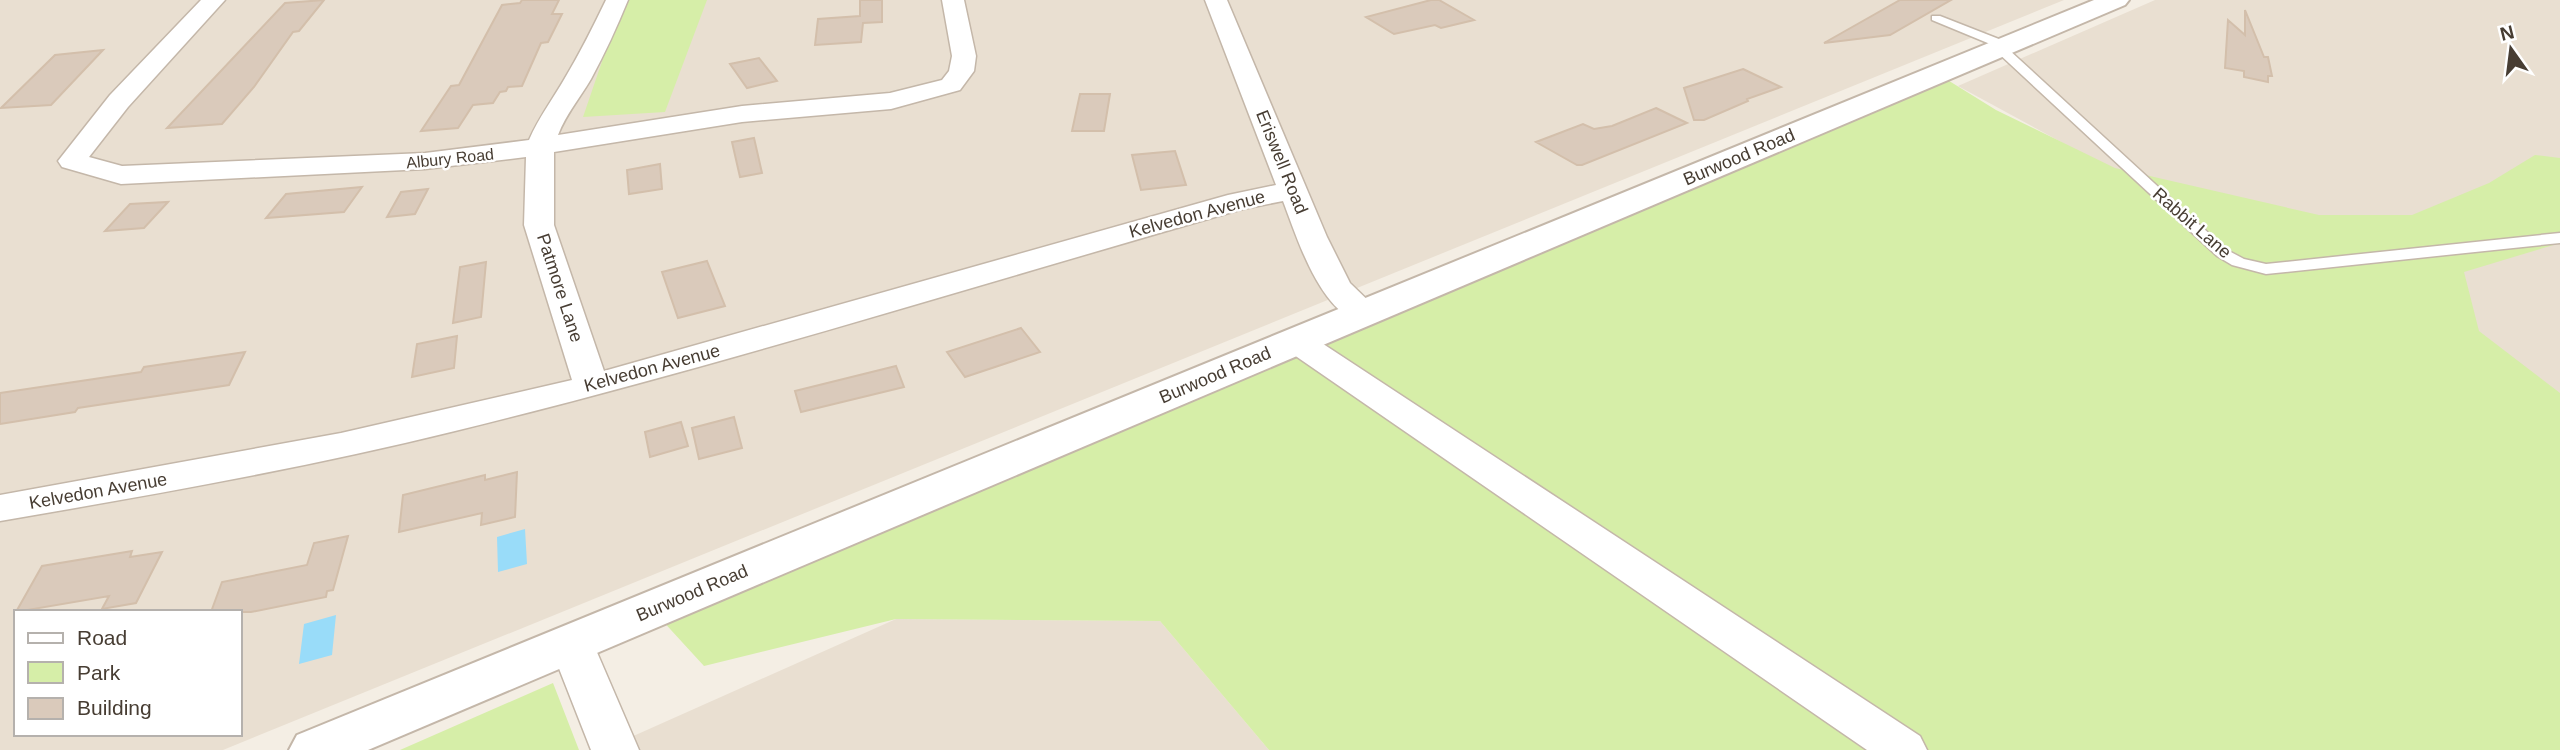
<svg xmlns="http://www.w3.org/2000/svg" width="2560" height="750" font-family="Helvetica,sans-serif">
<rect width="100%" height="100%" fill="#f4eee4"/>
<!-- residential -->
<path fill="#e9dfd1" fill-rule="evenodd" d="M 0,0 L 2064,0 L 223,750 L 0,750 ZM 16,612 L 240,612 L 240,734 L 16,734 Z
M 2155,0 L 2560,0 L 2560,413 L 1958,86 Z
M 896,619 L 1160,621 L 1269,750 L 602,750 Z"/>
<!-- green -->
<path fill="#d6eea8" d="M 623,0 L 707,0 L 665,112 L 583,117 Z
M 1946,79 L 1996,110 L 2115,168 L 2319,215 L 2412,215 L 2489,183 L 2535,155 L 2560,158 L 2560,243 L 2464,272 L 2479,331 L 2560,393 L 2560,750 L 1269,750 L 1160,621 L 896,619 L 704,666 L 660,618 Z
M 553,683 L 579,750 L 400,750 Z"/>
<!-- water -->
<path fill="#99dcf9" d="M 525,529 L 527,564 L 498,572 L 497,537 Z
M 336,615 L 332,655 L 299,664 L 304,624 Z"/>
<!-- building -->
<path fill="#dacabb" stroke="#d3bfab" stroke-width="2" d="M 324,0 L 299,31 L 293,32 L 254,87 L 222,124 L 167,128 L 285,3 Z
M 522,0 L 559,0 L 552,14 L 562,14 L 548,42 L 541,43 L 522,86 L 508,87 L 506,91 L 500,92 L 493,103 L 473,105 L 458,128 L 421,131 L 451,86 L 459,85 L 502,5 L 520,3 Z
M 860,0 L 882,0 L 882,22 L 863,23 L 861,42 L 815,45 L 818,19 L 860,16 Z
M 1431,0 L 1439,0 L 1474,20 L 1441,28 L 1435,25 L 1394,34 L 1366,17 Z
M 1900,0 L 1951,0 L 1890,35 L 1824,43 Z
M 2245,10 L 2264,57 L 2268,57 L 2272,76 L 2268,76 L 2268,82 L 2244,77 L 2244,71 L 2225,68 L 2228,20 L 2245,35 Z
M 103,50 L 51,105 L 1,108 L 55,55 Z
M 759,58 L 777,81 L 747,88 L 730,64 Z
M 1743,69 L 1781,87 L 1747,99 L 1748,101 L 1704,120 L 1694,120 L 1684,88 Z
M 1080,94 L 1110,94 L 1104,131 L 1072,131 Z
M 1656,108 L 1687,123 L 1582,165 L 1577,165 L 1536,142 L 1583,124 L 1594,129 L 1612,126 Z
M 754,138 L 762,173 L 740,177 L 732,142 Z
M 1175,151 L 1186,185 L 1141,190 L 1132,155 Z
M 660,164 L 662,189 L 629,194 L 627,170 Z
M 362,187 L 344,212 L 266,218 L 286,194 Z
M 428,189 L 415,214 L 387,217 L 401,192 Z
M 168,202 L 144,228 L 105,231 L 130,204 Z
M 707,261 L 725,306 L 678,318 L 662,272 Z
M 486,262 L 481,317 L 453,323 L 460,267 Z
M 1021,328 L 1040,352 L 965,377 L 947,352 Z
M 457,336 L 454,368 L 412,377 L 417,344 Z
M 245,352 L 229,385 L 78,408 L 75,412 L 0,424 L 0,393 L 141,372 L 144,367 Z
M 896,366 L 904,387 L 801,412 L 795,391 Z
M 734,417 L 742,448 L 699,459 L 692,428 Z
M 681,422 L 688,446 L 650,457 L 645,432 Z
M 517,472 L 515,517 L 481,525 L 482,513 L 399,532 L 403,495 L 485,475 L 485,480 Z
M 348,536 L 333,590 L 327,591 L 326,597 L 251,612 L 211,612 L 222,582 L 307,565 L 314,543 Z
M 132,551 L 130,557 L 162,552 L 136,603 L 102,609 L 109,596 L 16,612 L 42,566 Z"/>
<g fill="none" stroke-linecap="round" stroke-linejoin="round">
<defs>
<path id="service" d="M 1932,16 L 1940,16 L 2009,43 L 2011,46 L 2008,49 L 2227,250 L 2244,259 L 2266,264 L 2560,233 L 2560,243 L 2266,274 L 2232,265 L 2217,256 L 1996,51 L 1995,46 L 1932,20 Z"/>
<path id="minor" d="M 201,0 L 225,0 L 128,107 L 89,157 L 122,166 L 425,153 L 529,140 C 539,117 553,99 565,78 C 580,53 593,27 606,0 L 628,0 C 617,27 605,53 591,79 C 580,98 566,114 558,135 L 742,106 L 890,93 L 942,80 L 949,71 L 952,56 L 942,0 L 964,0 L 976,56 L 974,71 L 960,90 L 891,109 L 742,122 L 554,152 L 554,225 L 604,371 L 1228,195 L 1276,185 L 1205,0 L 1227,0 L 1327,237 L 1350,283 L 1382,314 L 1377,321 C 1326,334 1297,237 1283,201 L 1243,209 C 980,284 720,366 455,431 C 305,468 152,495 0,521 L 0,495 L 341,433 L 572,380 L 524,225 L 526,157 L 425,169 L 121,184 L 62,167 L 58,161 L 110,95 Z
M 1296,331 L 1308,334 L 1920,736 L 1927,750 L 1867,750 L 1284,348 L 1279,341 L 1284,334 Z
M 571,627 L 586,631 L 593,643 L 639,750 L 591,750 L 549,643 L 556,631 Z"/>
<path id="tertiary" d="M 2094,0 L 2129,0 L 2125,5 L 368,750 L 289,750 L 297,735 Z"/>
</defs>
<!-- service casing -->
<use href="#service" stroke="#c4b7a9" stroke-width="3"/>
<!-- minor casing -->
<use href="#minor" stroke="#c4b7a9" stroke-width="3"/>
<!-- tertiary casing -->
<use href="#tertiary" stroke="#c4b7a9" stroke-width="4"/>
<!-- service -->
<use href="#service" fill="#fff" fill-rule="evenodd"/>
<!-- minor -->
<use href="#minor" fill="#fff" fill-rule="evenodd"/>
<!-- tertiary -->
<use href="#tertiary" fill="#fff" fill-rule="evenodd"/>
</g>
<g text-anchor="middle" stroke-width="5" stroke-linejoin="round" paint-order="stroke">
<!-- far-street labels -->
<g font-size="16" fill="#473d33" stroke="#fff">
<text transform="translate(450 158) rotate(-6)" y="6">Albury Road</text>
</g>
<!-- street labels -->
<g font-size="18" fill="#473d33" stroke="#fff">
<text transform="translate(1739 157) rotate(-23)" y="6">Burwood Road</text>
<text transform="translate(1282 162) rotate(68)" y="6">Eriswell Road</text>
<text transform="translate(1197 214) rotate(-15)" y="6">Kelvedon Avenue</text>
<text transform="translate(2192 223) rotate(41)" y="6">Rabbit Lane</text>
<text transform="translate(560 288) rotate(72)" y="6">Patmore Lane</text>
<text transform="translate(652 368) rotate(-15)" y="6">Kelvedon Avenue</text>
<text transform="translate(1215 375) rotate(-23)" y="6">Burwood Road</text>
<text transform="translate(98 491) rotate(-10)" y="6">Kelvedon Avenue</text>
<text transform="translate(692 593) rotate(-23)" y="6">Burwood Road</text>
</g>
</g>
<!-- legend -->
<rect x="14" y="610" width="228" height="126" fill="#ffffff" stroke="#b5b1ad" stroke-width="2"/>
<rect x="28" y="633" width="35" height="10" fill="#ffffff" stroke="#b5b1ad" stroke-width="2"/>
<text x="77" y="645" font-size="21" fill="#473d33">Road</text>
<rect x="28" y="662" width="35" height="21" fill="#d6eea8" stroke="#b5b1ad" stroke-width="2"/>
<text x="77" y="680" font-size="21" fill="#473d33">Park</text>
<rect x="28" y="698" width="35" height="21" fill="#dacabb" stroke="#b5b1ad" stroke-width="2"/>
<text x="77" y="715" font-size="21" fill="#473d33">Building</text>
<!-- north arrow -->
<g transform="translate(2511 49) rotate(346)" stroke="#ffffff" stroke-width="5" paint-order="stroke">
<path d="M0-5L12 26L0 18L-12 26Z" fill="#473d33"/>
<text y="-10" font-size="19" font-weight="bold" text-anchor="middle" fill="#473d33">N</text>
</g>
</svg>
